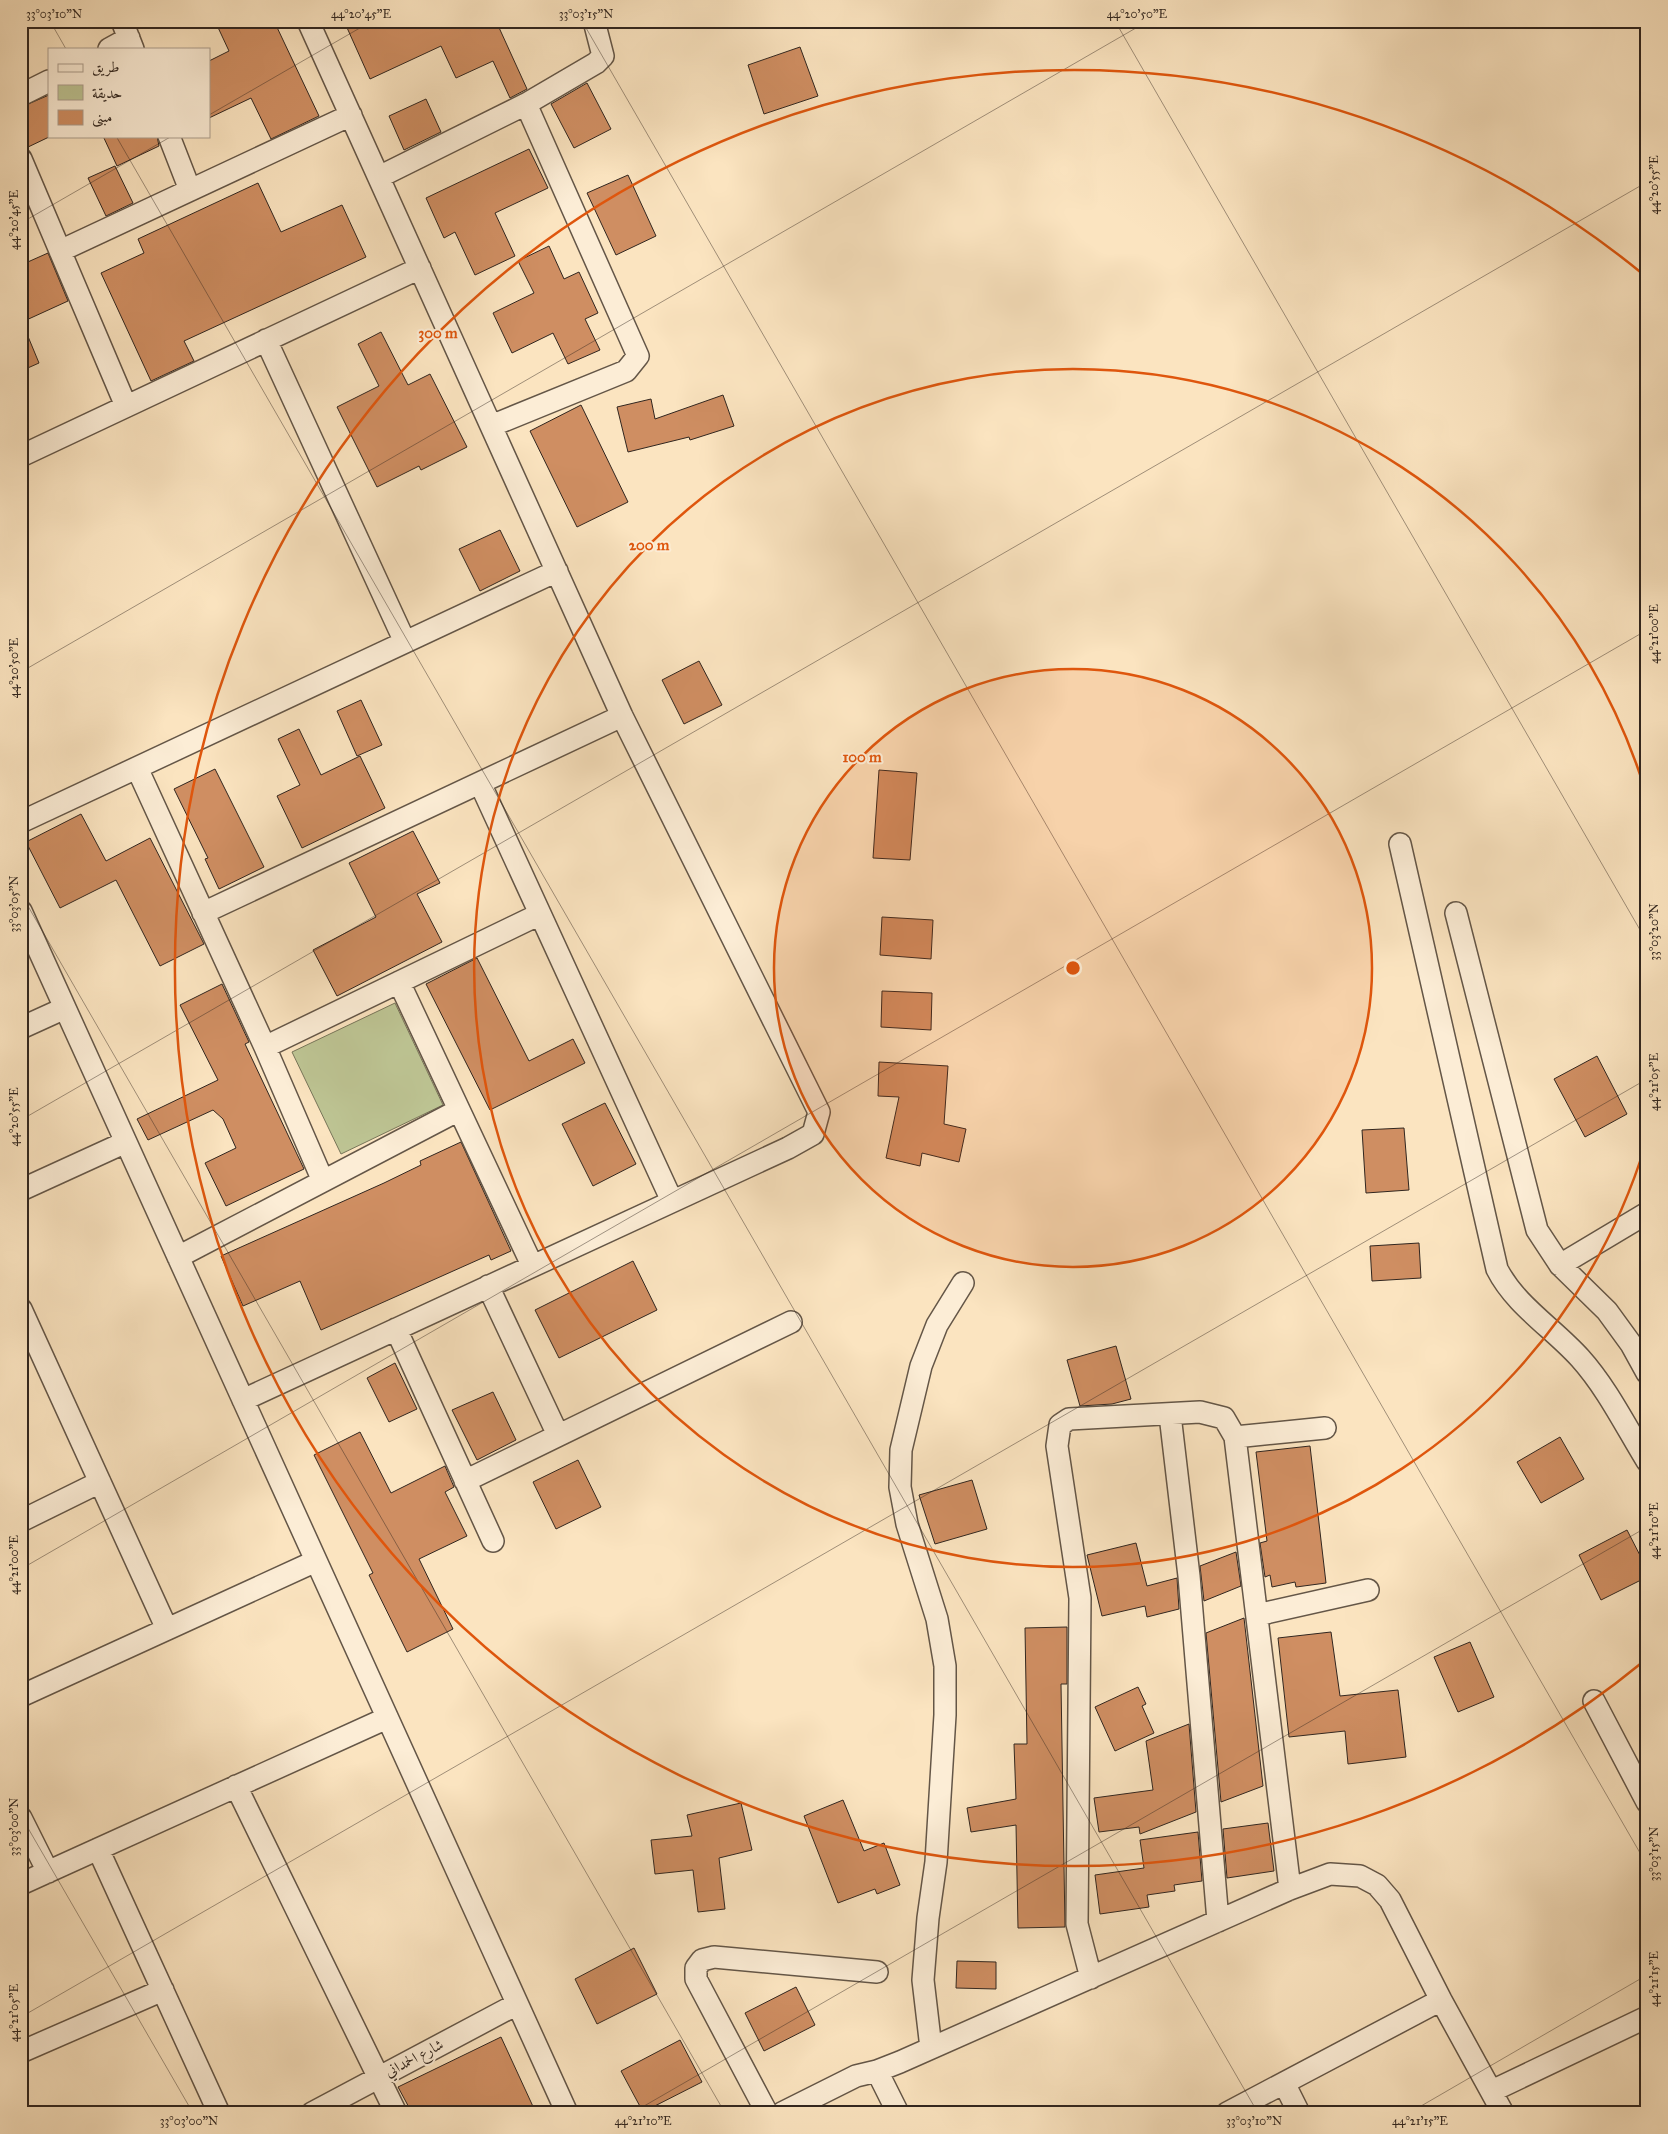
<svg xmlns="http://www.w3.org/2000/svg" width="1668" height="2134" font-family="'IM FELL Great Primer',Amiri,serif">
<rect width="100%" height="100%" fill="#fbe4c0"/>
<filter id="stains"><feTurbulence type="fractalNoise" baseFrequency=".004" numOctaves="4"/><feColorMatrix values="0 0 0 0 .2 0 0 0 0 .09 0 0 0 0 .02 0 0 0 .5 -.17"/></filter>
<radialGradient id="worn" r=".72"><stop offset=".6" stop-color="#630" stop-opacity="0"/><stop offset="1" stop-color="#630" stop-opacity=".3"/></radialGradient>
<!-- green -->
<path fill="#bdc493" stroke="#777559" d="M 395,1003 L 443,1105 L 341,1154 L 292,1052 Z"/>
<!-- building -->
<path fill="#cf8e62" stroke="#31261f" d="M 215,21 L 274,21 L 319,116 L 271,139 L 251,98 L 209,118 L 209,61 L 229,51 Z
M 344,21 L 496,21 L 527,89 L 510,98 L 493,61 L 456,78 L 441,46 L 370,79 Z
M 800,47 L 818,96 L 764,114 L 748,65 Z
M 587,83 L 611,129 L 574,148 L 551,104 Z
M 49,95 L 49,137 L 26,148 L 21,147 L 21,107 Z
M 426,99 L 441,132 L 404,150 L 389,116 Z
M 103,136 L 157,136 L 159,146 L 117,166 Z
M 529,149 L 548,188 L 495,213 L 515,256 L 475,275 L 455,232 L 444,238 L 426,198 Z
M 115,166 L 133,203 L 106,216 L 88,178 Z
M 628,175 L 656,236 L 616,255 L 587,193 Z
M 258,183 L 281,232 L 342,205 L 366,257 L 184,341 L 194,361 L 151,381 L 101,273 L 144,253 L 138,239 Z
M 549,246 L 564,279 L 579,272 L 598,313 L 585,319 L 600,350 L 568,364 L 553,333 L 512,353 L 493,313 L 534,293 L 518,261 Z
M 48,253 L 68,301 L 22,322 L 39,363 L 21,371 L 21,265 Z
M 381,332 L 408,385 L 430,374 L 467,447 L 421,470 L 419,466 L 377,487 L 337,407 L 379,386 L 358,344 Z
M 723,395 L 734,426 L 690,440 L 689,437 L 628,452 L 617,407 L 651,399 L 655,419 Z
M 581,405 L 628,502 L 577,527 L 530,431 Z
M 500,530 L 520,571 L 480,591 L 459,549 Z
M 699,661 L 722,705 L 684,724 L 662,680 Z
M 361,700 L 382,745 L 357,756 L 337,711 Z
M 299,729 L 321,775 L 360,756 L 385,808 L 302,848 L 277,796 L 300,785 L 278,739 Z
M 215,769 L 264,867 L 219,889 L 205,859 L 208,858 L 174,789 Z
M 879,770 L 917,773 L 910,860 L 873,858 Z
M 81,814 L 106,861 L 150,838 L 204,944 L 160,966 L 116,880 L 60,908 L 26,842 Z
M 413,831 L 440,883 L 417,894 L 442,942 L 337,996 L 313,950 L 376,917 L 349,863 Z
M 882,917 L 933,920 L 931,959 L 880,955 Z
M 477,958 L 529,1061 L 573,1039 L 585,1063 L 490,1110 L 426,984 Z
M 222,984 L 249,1042 L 245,1044 L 304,1169 L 226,1206 L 205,1163 L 236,1148 L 223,1119 L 213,1110 L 148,1140 L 137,1119 L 218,1080 L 180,1005 Z
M 882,991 L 932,993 L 931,1030 L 881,1027 Z
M 1597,1056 L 1627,1114 L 1585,1137 L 1554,1079 Z
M 879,1062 L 948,1066 L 944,1124 L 966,1129 L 959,1162 L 922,1153 L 920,1166 L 886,1158 L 899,1097 L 878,1096 Z
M 605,1103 L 636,1164 L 593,1186 L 562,1124 Z
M 1404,1128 L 1409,1190 L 1366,1193 L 1362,1130 Z
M 461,1142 L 511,1251 L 491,1260 L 489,1255 L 321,1330 L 300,1281 L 243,1306 L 221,1256 L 384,1183 L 421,1165 L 420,1161 Z
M 1419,1243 L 1421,1278 L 1372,1281 L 1370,1246 Z
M 633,1261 L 657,1310 L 559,1358 L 535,1310 Z
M 1116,1346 L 1131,1399 L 1112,1404 L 1080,1406 L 1067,1360 Z
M 395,1363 L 417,1409 L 389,1422 L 367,1378 Z
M 493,1392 L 516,1440 L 477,1460 L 452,1410 Z
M 360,1432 L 391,1493 L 445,1466 L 454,1487 L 445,1492 L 467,1536 L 419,1559 L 453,1629 L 407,1652 L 369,1575 L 373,1573 L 314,1455 Z
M 1560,1437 L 1584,1479 L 1541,1503 L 1517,1462 Z
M 1310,1446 L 1326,1583 L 1296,1587 L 1295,1582 L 1272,1587 L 1270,1575 L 1265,1577 L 1260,1543 L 1267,1541 L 1256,1452 Z
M 578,1460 L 601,1507 L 556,1529 L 533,1482 Z
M 972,1480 L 987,1529 L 935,1544 L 919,1495 Z
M 1627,1530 L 1647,1569 L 1647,1577 L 1601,1600 L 1579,1555 Z
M 1136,1543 L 1147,1586 L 1177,1578 L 1179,1609 L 1147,1617 L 1145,1606 L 1102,1616 L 1087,1555 Z
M 1236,1552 L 1241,1586 L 1204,1601 L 1200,1566 Z
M 1244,1618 L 1263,1786 L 1221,1802 L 1206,1633 Z
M 1067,1627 L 1067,1684 L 1061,1684 L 1065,1927 L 1018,1928 L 1016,1825 L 971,1832 L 967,1808 L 1016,1799 L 1014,1744 L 1027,1744 L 1025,1628 Z
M 1331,1632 L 1340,1696 L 1398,1690 L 1406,1757 L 1348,1764 L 1345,1731 L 1289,1737 L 1278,1638 Z
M 1470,1642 L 1494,1697 L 1458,1712 L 1434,1657 Z
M 1138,1687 L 1146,1704 L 1142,1706 L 1154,1733 L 1115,1751 L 1095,1707 Z
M 1189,1724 L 1196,1812 L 1140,1834 L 1139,1827 L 1099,1832 L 1094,1798 L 1153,1790 L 1146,1741 Z
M 843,1800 L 864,1851 L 884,1843 L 900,1885 L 877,1894 L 875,1889 L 838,1903 L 804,1816 Z
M 741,1803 L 752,1850 L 719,1858 L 725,1909 L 698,1912 L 693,1870 L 655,1874 L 651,1840 L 692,1836 L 687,1815 Z
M 1268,1823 L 1274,1871 L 1227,1878 L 1223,1829 Z
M 1198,1832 L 1202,1881 L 1174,1885 L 1175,1891 L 1147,1895 L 1149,1907 L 1100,1914 L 1095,1875 L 1144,1868 L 1140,1840 Z
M 634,1948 L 657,1994 L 597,2024 L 575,1979 Z
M 957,1961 L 996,1962 L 996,1989 L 956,1988 Z
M 796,1987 L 815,2025 L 764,2051 L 745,2013 Z
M 501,2037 L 536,2113 L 412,2113 L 398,2087 Z
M 680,2040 L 702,2082 L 643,2112 L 621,2071 Z"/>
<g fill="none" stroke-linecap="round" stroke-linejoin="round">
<defs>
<path id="minor" d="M 122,21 L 133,49
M 109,49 L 129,38
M 21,95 L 49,81
M 169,136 L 190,190
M 21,159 L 126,406
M 379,177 L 526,104 L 596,63 L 603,56 L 594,21
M 60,251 L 351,115
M 266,340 L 405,642
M 491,426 L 626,371 L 638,356 L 526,104
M 21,456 L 420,268
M 137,768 L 265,1047 L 323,1181
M 480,783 L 672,1201
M 21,822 L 557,571
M 1400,844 L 1497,1269 C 1515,1305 1553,1328 1580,1358 C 1607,1388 1626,1427 1647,1461
M 21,911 L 567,2113
M 203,913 L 622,716
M 1456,913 L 1537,1230 L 1560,1265 L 1607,1311 L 1631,1344 L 1647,1373
M 399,982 L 532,1265
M 21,1028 L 65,1008
M 265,1047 L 540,914
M 21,1190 L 126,1142
M 178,1257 L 459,1110
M 1560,1265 L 1647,1213
M 488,1286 L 558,1435
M 21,1309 L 167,1629
M 396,1329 L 493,1541
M 243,1400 L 788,1148 L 813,1134 L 819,1112 L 622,716 L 308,21
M 1170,1415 L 1189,1576 L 1218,1921
M 1235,1437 L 1325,1428
M 465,1481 L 791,1322
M 21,1521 L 100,1482
M 1257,1615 L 1368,1590
M 21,1696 L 316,1561
M 1594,1701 L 1647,1802
M 236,1786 L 396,2113
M 21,1818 L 48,1872
M 98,1849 L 219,2113
M 21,1884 L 387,1718
M 1091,1978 L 1077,1924 L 1080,1598 L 1057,1446 L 1060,1425 L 1069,1419 L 1200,1412 L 1224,1418 L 1235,1437 L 1290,1889
M 931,2048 L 923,1980 L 928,1918 L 936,1862 L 945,1715 L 945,1666 L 937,1619 L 907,1524 L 900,1487 L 901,1450 L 921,1366 L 937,1325 L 963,1283
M 21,2052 L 163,1990
M 877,2071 L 898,2113
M 1284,2083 L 1299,2113
M 1492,2091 L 1647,2017
M 312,2113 L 517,2004
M 767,2113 L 696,1979 L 696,1968 L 702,1960 L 714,1957 L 877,1972
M 782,2113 L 856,2076 L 877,2071 L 900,2062 L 1290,1889 L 1330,1874 L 1360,1876 L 1377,1885 L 1390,1900 L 1441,2000 L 1503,2113
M 1227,2113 L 1441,2000"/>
</defs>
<!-- minor casing -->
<use href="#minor" stroke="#645647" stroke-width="24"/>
<!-- minor -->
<use href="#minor" stroke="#fcedd6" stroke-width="21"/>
</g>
<!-- ticks -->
<path fill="none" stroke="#31261f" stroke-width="1" stroke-opacity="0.45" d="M 50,21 L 66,49M 582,21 L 1647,1865M 1115,21 L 1647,942M 209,115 L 372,21M 116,136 L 1258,2113M 21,223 L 172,136M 21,672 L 1148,21M 21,894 L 725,2113M 21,1120 L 1647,182M 21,1569 L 1647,630M 21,1816 L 193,2113M 21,2017 L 1647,1079M 632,2113 L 1647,1527M 1409,2113 L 1647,1975"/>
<!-- distance rings -->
<circle cx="1073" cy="968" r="299" fill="#df560d" fill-opacity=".12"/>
<g fill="none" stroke="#df560d" stroke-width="2.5">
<circle cx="1073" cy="968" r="299"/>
<path d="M1646 1143A599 599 0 1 1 1646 793"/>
<path d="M1644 1661A898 898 0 1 1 1644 275"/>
</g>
<g text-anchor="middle" stroke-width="4" stroke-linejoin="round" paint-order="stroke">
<!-- street labels -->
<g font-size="15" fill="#31261f" stroke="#fcedd6">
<text transform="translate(414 2058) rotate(-28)" y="5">شارع الحمداني</text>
</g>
</g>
<circle cx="1073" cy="968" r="8" fill="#df560d" stroke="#fcedd6" stroke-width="2.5"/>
<g font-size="15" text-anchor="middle" font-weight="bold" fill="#df560d" stroke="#fcedd6" stroke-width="4" stroke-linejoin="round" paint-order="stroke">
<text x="438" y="338">300 m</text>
<text x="649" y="550">200 m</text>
<text x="862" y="762">100 m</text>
</g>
<!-- margin -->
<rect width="1668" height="2134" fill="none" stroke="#fbe4c0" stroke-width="55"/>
<!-- legend -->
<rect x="48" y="48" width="162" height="90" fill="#fcedd6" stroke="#ab9d8d"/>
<rect x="58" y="64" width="25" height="8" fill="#fcedd6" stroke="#ab9d8d"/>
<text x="92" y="72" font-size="15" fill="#31261f">طريق</text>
<rect x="58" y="85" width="25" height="15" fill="#bdc493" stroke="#ab9d8d"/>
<text x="92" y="98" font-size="15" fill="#31261f">حديقة</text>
<rect x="58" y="110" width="25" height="15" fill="#cf8e62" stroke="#ab9d8d"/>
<text x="92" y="122" font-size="15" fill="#31261f">مبنى</text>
<rect x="28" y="28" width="1612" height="2078" fill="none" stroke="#31261f" stroke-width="2"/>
<g font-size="12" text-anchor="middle" fill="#31261f">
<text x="54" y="18">33°03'10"N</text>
<text x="361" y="18">44°20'45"E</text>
<text x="586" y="18">33°03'15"N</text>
<text x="1137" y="18">44°20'50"E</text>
<text transform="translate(1654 185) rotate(-90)" y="4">44°20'55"E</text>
<text transform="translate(14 220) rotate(-90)" y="4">44°20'45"E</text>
<text transform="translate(1654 634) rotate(-90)" y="4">44°21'00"E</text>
<text transform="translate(14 668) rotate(-90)" y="4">44°20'50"E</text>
<text transform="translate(14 904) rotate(-90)" y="4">33°03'05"N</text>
<text transform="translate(1654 932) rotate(-90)" y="4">33°03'20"N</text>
<text transform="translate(1654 1082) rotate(-90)" y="4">44°21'05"E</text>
<text transform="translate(14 1117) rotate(-90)" y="4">44°20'55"E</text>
<text transform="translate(1654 1531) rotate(-90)" y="4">44°21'10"E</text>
<text transform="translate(14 1565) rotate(-90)" y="4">44°21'00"E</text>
<text transform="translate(14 1827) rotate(-90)" y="4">33°03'00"N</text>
<text transform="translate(1654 1854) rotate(-90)" y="4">33°03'15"N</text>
<text transform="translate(1654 1979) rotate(-90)" y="4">44°21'15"E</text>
<text transform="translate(14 2013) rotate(-90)" y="4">44°21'05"E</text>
<text x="189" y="2125">33°03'00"N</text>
<text x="643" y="2125">44°21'10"E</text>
<text x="1254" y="2125">33°03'10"N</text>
<text x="1420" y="2125">44°21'15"E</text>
</g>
<rect width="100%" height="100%" filter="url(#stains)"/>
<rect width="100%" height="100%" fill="url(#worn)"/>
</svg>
